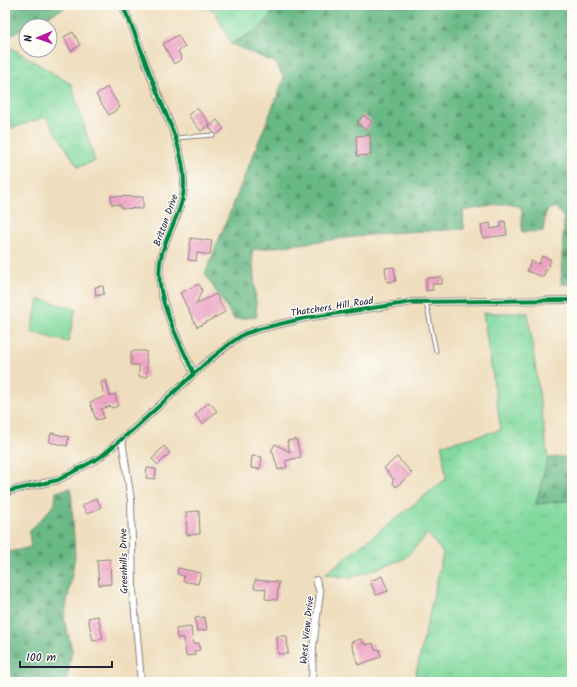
<svg xmlns="http://www.w3.org/2000/svg" width="577" height="687" font-family="Kalam,sans-serif">
<defs>
<pattern id="grass-tufts" width="24" height="20" patternUnits="userSpaceOnUse"><rect width="24" height="20" fill="#82d99e"/><path d="M3 7l-1-3M5 7V3M7 7l1-3M15 17l-1-3M17 17v-4M19 17l1-3" fill="none" stroke="#70ba89"/></pattern>
<pattern id="forest-firs" width="22" height="20" patternUnits="userSpaceOnUse"><rect width="22" height="20" fill="#69b985"/><path d="M5 1l3.5 6h-7zM16 11l3.5 6h-7z" fill="#56966e"/></pattern>
<pattern id="building-hatch" width="6" height="6" patternUnits="userSpaceOnUse"><rect width="6" height="6" fill="#f1a4c6"/><path d="M-1 1l2-2M0 6l6-6M5 7l2-2" fill="none" stroke="#ce8dab"/></pattern>
</defs>
<rect width="100%" height="100%" fill="#fdfcf7"/>
<filter id="ink" filterUnits="userSpaceOnUse"><feTurbulence type="fractalNoise" baseFrequency=".025" numOctaves="2"/><feDisplacementMap in="SourceGraphic" scale="8" xChannelSelector="R" yChannelSelector="G"/><feConvolveMatrix kernelMatrix="1 2 1 2 8 2 1 2 1" color-interpolation-filters="sRGB"/></filter>
<filter id="wash" filterUnits="userSpaceOnUse"><feTurbulence type="fractalNoise" baseFrequency=".012" numOctaves="4" result="noise"/><feDisplacementMap in="SourceGraphic" scale="16" xChannelSelector="R" yChannelSelector="G"/><feGaussianBlur stdDeviation="0.9" result="paint"/><feColorMatrix in="noise" values="0 0 0 0 0 0 0 0 0 0 0 0 0 0 0 0 0 1.4 0 .05"/><feComposite in="paint" operator="in"/></filter>
<g filter="url(#wash)">
<rect width="100%" height="100%" fill="#efdebd"/>
<!-- grass -->
<path fill="url(#grass-tufts)" stroke="#527e6c" d="M 197,5 L 278,5 L 261,28 L 231,44 L 215,11 Z
M 5,44 L 71,84 L 95,161 L 78,167 L 46,117 L 12,128 L 5,108 Z
M 483,313 L 528,313 L 548,458 L 536,504 L 572,500 L 572,682 L 414,682 L 443,553 L 428,534 L 404,559 L 350,578 L 325,574 L 446,479 L 442,445 L 501,430 Z"/>
<!-- forest -->
<path fill="url(#forest-firs)" stroke="#466e60" d="M 5,5 L 70,5 L 5,38 Z
M 278,5 L 572,5 L 572,89 L 566,162 L 568,173 L 572,174 L 572,284 L 561,284 L 564,218 L 555,207 L 546,210 L 543,231 L 522,232 L 522,208 L 510,203 L 463,211 L 464,229 L 385,233 L 252,250 L 257,317 L 234,319 L 205,274 L 284,79 L 276,63 L 231,44 L 261,28 Z
M 572,456 L 572,500 L 536,504 L 548,458 Z
M 71,488 L 75,557 L 64,619 L 72,650 L 66,682 L 5,682 L 5,553 L 31,547 L 29,532 L 55,504 L 56,492 Z"/>
<!-- pitch -->
<path fill="#82d99e" stroke="#527e6c" d="M 39,299 L 76,309 L 68,342 L 31,332 Z"/>
<g id="blocks">
<!-- building -->
<path fill="url(#building-hatch)" d="M 73,32 L 80,45 L 71,51 L 64,37 Z
M 178,35 L 185,47 L 178,51 L 182,59 L 174,64 L 163,44 Z
M 107,87 L 120,107 L 109,115 L 96,95 Z
M 197,108 L 210,124 L 201,131 L 188,115 Z
M 363,115 L 372,122 L 366,130 L 357,123 Z
M 217,120 L 224,129 L 216,135 L 209,127 Z
M 370,135 L 371,155 L 357,156 L 356,136 Z
M 111,196 L 143,197 L 143,209 L 121,208 L 121,205 L 111,204 Z
M 505,221 L 507,235 L 483,238 L 481,225 L 490,223 L 491,229 L 501,227 L 500,222 Z
M 191,238 L 212,241 L 210,255 L 197,253 L 196,261 L 188,260 Z
M 542,256 L 551,260 L 543,277 L 527,271 L 531,261 L 539,264 Z
M 394,267 L 396,281 L 387,282 L 385,268 Z
M 442,277 L 442,284 L 432,284 L 433,290 L 426,291 L 426,278 Z
M 199,284 L 202,290 L 196,304 L 216,294 L 225,312 L 197,327 L 180,293 Z
M 103,286 L 104,294 L 96,296 L 95,287 Z
M 131,351 L 146,351 L 147,377 L 139,377 L 139,365 L 131,365 Z
M 106,380 L 110,396 L 115,394 L 118,406 L 112,408 L 111,406 L 101,409 L 104,418 L 96,420 L 90,402 L 104,397 L 101,382 Z
M 209,402 L 217,411 L 203,424 L 195,415 Z
M 51,433 L 69,437 L 67,446 L 49,442 Z
M 296,439 L 301,457 L 285,461 L 287,467 L 278,470 L 273,452 L 271,451 L 275,444 L 290,452 L 287,441 Z
M 164,446 L 170,453 L 158,465 L 152,459 Z
M 252,456 L 262,457 L 260,469 L 251,468 Z
M 397,457 L 412,473 L 396,487 L 392,482 L 394,480 L 384,468 Z
M 147,468 L 156,469 L 155,479 L 146,478 Z
M 96,498 L 101,507 L 87,514 L 82,506 Z
M 199,511 L 200,534 L 187,535 L 186,512 Z
M 110,559 L 111,584 L 99,585 L 97,560 Z
M 178,568 L 201,573 L 198,584 L 183,581 L 184,576 L 177,574 Z
M 382,576 L 388,591 L 376,595 L 370,581 Z
M 255,580 L 279,582 L 277,600 L 265,599 L 266,589 L 254,588 Z
M 98,616 L 103,639 L 93,641 L 88,618 Z
M 205,617 L 207,630 L 197,631 L 195,618 Z
M 191,627 L 193,644 L 199,643 L 200,650 L 194,651 L 195,655 L 186,656 L 184,638 L 177,638 L 176,629 Z
M 277,636 L 287,636 L 288,654 L 278,654 Z
M 361,639 L 363,644 L 365,643 L 366,645 L 373,643 L 375,650 L 379,649 L 381,657 L 358,665 L 351,642 Z"/>
</g>
</g>
<g filter="url(#ink)">
<use href="#blocks" fill-opacity="0" stroke="#88807c" stroke-width="1"/>
<g fill="none" stroke-linecap="round" stroke-linejoin="round">
<defs>
<path id="lane" d="M 175,138 L 213,135
M 426,302 L 436,351"/>
<path id="street" d="M 122,5 C 135,30 143,57 154,84 C 165,114 184,148 184,182 C 185,206 170,227 163,250 C 149,291 178,337 194,374
M 122,440 L 131,500 L 133,590 L 141,682
M 5,492 L 58,480 L 99,458 L 135,428 L 208,361 L 232,342 L 244,334 L 259,329 L 305,318 L 413,302 L 572,300
M 312,682 L 313,647 L 320,593 L 316,580"/>
</defs>
<!-- lane casing -->
<use href="#lane" stroke="#88807c" stroke-width="5"/>
<!-- street casing -->
<use href="#street" stroke="#88807c" stroke-width="8"/>
<!-- lane -->
<use href="#lane" stroke="#fff" stroke-width="3"/>
<!-- street -->
<use href="#street" stroke="#fff" stroke-width="6"/>
<defs>
<path id="cycleway" d="M 122,5 C 135,30 143,57 154,84 C 165,114 184,148 184,182 C 185,206 170,227 163,250 C 149,291 178,337 194,374
M 5,492 L 58,480 L 99,458 L 135,428 L 208,361 L 232,342 L 244,334 L 259,329 L 305,318 L 413,302 L 572,300"/>
</defs>
<!-- cycleway casing -->
<use href="#cycleway" stroke="#fdfcf7" stroke-width="6"/>
<!-- cycleway -->
<use href="#cycleway" stroke="#00873e" stroke-width="4"/>
</g>
</g>
<g text-anchor="middle" stroke-width="3" stroke-linejoin="round" paint-order="stroke">
<!-- street labels -->
<g font-size="10" fill="#22223b" stroke="#fdfcf7">
<text transform="translate(165 220) rotate(-70)" y="4">Britton Drive</text>
<text transform="translate(332 306) rotate(-9)" y="4">Thatchers Hill Road</text>
<text transform="translate(123 561) rotate(-91)" y="4">Greenhills Drive</text>
<text transform="translate(306 630) rotate(-84)" y="4">West View Drive</text>
</g>
</g>
<!-- margin -->
<rect width="577" height="687" fill="none" stroke="#fdfcf7" stroke-width="20"/>
<!-- north arrow -->
<g transform="translate(38 38) rotate(268)"><circle r="19" fill="#fdfcf7" stroke="#a5a5ac"/>
<path d="M0-3L7 15L0 10L-7 15Z" fill="#b5179e"/>
<text y="-6" font-size="11" font-weight="bold" text-anchor="middle" fill="#22223b">N</text>
</g>
<!-- scale -->
<path d="M20 661v6h92v-6" fill="none" stroke="#22223b" stroke-width="2"/>
<text x="26" y="661" font-size="12" fill="#22223b" stroke="#fdfcf7" stroke-width="3" paint-order="stroke">100 m</text>
</svg>
